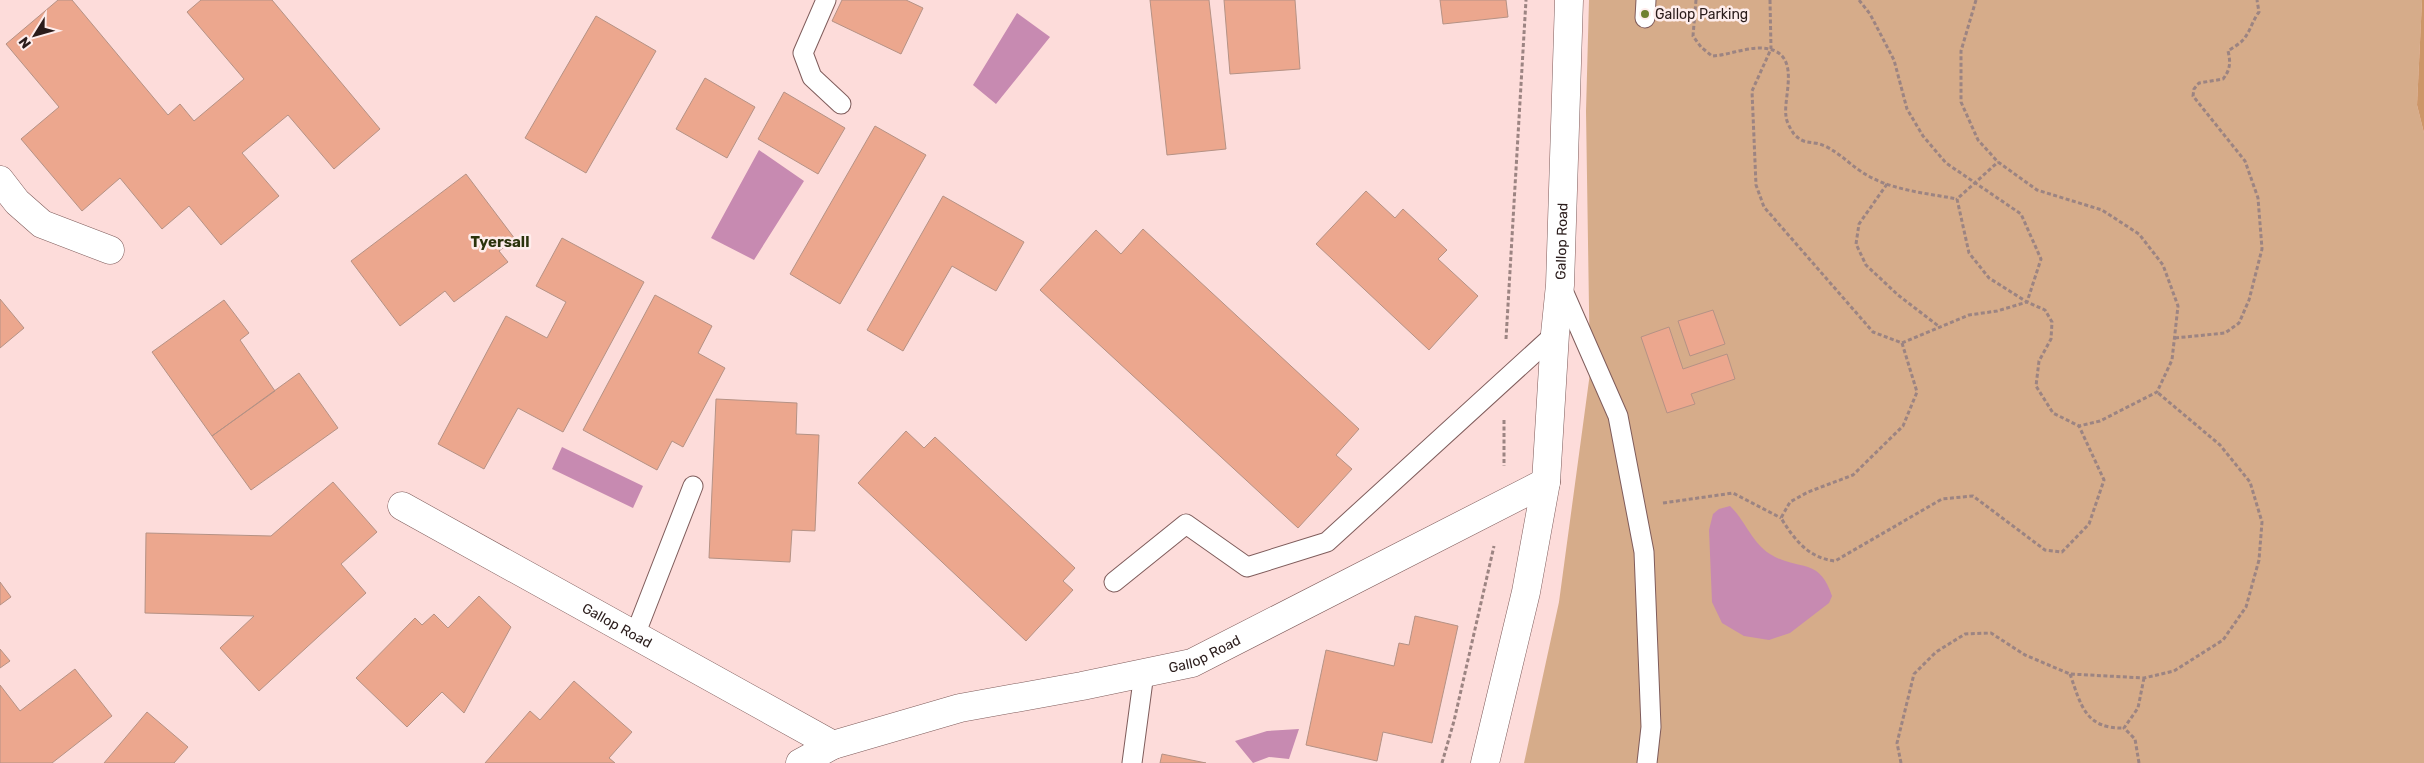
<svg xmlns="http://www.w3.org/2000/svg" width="2424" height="763" font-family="Rubik,sans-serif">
<rect width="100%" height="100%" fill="#fddcda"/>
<!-- green -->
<path fill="#d6ac8a" d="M 1589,0 L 2422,0 L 2417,105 L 2424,133 L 2424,763 L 1524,763 L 1559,602 L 1590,373 L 1586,111 Z"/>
<!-- forest -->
<path fill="#cc9668" d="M 2422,0 L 2424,0 L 2424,133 L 2417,105 Z"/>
<!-- water -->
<path fill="#c78ab1" d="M 1017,13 L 1050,37 L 996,104 L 973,85 Z
M 759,150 L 804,181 L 754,260 L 711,238 Z
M 562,447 L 643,486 L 633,508 L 552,469 Z
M 1730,506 C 1745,520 1752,543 1770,554 C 1799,572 1819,556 1832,596 L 1829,603 L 1790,633 L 1769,640 L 1744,636 L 1722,623 L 1712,602 L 1709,530 L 1713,514 L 1719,509 Z
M 1299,729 L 1289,759 L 1269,757 L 1253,763 L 1235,741 L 1267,731 Z"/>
<!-- building -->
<path fill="#eca78e" stroke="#b59285" d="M 58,0 L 72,0 L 168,115 L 180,104 L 194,121 L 244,79 L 187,12 L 201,0 L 272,0 L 380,129 L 334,169 L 288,115 L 242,153 L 279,196 L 221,245 L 189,206 L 162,229 L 120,178 L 82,211 L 21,139 L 59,107 L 6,44 Z
M 842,0 L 906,0 L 923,8 L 901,54 L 832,21 Z
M 1150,0 L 1209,0 L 1226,149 L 1167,155 Z
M 1224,0 L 1295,0 L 1300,69 L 1230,74 Z
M 1440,0 L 1506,0 L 1508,17 L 1443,24 Z
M 596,16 L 656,51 L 586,173 L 525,138 Z
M 705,78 L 755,107 L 727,158 L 676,129 Z
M 784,92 L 845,128 L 818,174 L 758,139 Z
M 875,126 L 926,155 L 840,304 L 790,274 Z
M 466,174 L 515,239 L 499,251 L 508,262 L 454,302 L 445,291 L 400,326 L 351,261 Z
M 1366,191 L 1395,218 L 1403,209 L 1447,250 L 1438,259 L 1478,296 L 1429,350 L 1316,244 Z
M 943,196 L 1024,242 L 996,291 L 952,266 L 903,351 L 867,330 Z
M 1143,229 L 1359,429 L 1336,455 L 1352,469 L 1298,528 L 1040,290 L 1096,230 L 1121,254 Z
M 562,238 L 644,282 L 563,432 L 518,408 L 484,469 L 438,444 L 506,316 L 547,338 L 566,302 L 536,286 Z
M 655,295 L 712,326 L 698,353 L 725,368 L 683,447 L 672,441 L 657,470 L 583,430 Z
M 0,299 L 24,328 L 0,348 Z
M 224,300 L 249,333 L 240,340 L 275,391 L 212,436 L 152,352 Z
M 1713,310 L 1725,344 L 1690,356 L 1678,321 Z
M 1669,327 L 1683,369 L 1727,354 L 1735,379 L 1691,394 L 1695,404 L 1667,413 L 1641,337 Z
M 299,373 L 338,428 L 251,490 L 212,436 Z
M 716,399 L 797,403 L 796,434 L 819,435 L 815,531 L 792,530 L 790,562 L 709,558 Z
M 906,431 L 924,448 L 935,437 L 1075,568 L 1063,581 L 1073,590 L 1026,641 L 858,483 Z
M 333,482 L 377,532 L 341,564 L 366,593 L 259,691 L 220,648 L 254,616 L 145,613 L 146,533 L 271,536 Z
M 0,582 L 11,597 L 0,605 Z
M 479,596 L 511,627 L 464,713 L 442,692 L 407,727 L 356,678 L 415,618 L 422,625 L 434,614 L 448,628 Z
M 1415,616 L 1458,626 L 1432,743 L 1383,732 L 1377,761 L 1306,745 L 1326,650 L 1394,666 L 1399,643 L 1409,645 Z
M 0,649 L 10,661 L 0,668 Z
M 75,669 L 112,716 L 52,763 L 0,763 L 0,685 L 20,711 Z
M 574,681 L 632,732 L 609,758 L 615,763 L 485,763 L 530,711 L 540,720 Z
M 147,712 L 188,747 L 174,763 L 104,763 Z
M 1162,754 L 1206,763 L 1160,763 Z"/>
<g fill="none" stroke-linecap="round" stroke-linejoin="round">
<defs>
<path id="lane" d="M 826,0 L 803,53 L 812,77 L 841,104
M 1645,18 L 1646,0
M 1561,286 L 1618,416 L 1644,552 L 1651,727 L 1647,763
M 1114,582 L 1186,524 L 1247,567 L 1327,542 L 1555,334
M 635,635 L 693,486
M 1132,763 L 1144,673"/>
<g id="street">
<path d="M 0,180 L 17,202 L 42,224 L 110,250"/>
<path id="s1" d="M 402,506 L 833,745"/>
<path id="s2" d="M 800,763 L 833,745 L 960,708 L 1082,686 L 1192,663 L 1546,482"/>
<path id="s3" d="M 1485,763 L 1526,592 L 1546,482 L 1555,334 L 1560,285 L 1569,0"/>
</g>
</defs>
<!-- lane casing -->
<use href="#lane" stroke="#7f5c5b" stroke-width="21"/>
<!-- street casing -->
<use href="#street" stroke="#7f5c5b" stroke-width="29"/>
<!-- path -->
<path stroke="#9c8482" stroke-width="3" stroke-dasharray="4 2.5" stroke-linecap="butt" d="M 1696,0 L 1693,36 L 1701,47 L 1712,56 C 1731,55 1750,45 1769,49 C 1801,56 1783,97 1786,116 C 1786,121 1791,130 1794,134 C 1805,146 1812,140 1825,146 C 1841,154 1848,163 1862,172 C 1888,190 1926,193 1957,199
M 1770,0 L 1771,49 L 1752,91 L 1756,185 L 1764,207 L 1873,332 L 1902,343 L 1969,315 L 1997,311 L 2027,302 L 2041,259 L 2021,214 L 1946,163 L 1923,136 L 1907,109 L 1894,60 L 1870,14 L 1859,0
M 1976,0 L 1961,51 L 1961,102 L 1978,140 L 1998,162 L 2037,190 L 2102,210 L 2139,234 L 2163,265 L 2178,306 L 2172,360 L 2157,392 L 2100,421 L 2079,426 L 2053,413 L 2036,386 L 2039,361 L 2051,339 L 2052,322 L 2045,310 L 2027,302 L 1989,278 L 1969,253 L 1957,199 L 1998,162
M 1887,184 L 1859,224 L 1856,244 L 1866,265 L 1898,295 L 1941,328
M 2175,338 L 2225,333 L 2239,323 L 2249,300 L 2262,249 L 2258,198 L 2245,161 L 2193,96 L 2194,89 L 2199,83 L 2223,79 C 2230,70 2231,63 2228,51 C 2232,48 2238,45 2242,41 C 2250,33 2252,21 2259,12 L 2257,0
M 1506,339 L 1526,0
M 1902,343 L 1917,392 L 1903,426 L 1853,475 L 1808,492 L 1790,502 L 1781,518 C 1794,539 1808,558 1835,561 L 1942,499 L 1973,496 L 2045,550 L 2062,552 L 2089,524 L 2104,480 L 2079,426
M 1504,420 L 1504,466
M 1663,503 L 1733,493 L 1781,518
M 2070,674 C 2081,705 2085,729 2124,728
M 1442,763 L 1454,721 L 1494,546
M 1901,763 L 1897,743 L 1914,674 L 1936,652 L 1965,634 L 1991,633 L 2025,655 L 2070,674 L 2144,678 L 2174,671 L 2223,640 L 2246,607 L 2259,560 L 2262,522 L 2250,482 L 2220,445 L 2157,392
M 2139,763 L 2135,739 L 2124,728 L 2138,708 L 2144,678"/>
<!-- lane -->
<use href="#lane" stroke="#fff" stroke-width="19"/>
<!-- street -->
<use href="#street" stroke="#fff" stroke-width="28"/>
</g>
<!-- markers -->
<circle fill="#6f802f" stroke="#feedec" stroke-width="2" cx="1645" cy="14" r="5"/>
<g text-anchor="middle" stroke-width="5" stroke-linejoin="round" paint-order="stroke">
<!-- poi labels -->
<g font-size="14" fill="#2a1c1b" stroke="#feedec" text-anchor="start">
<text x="1655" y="19">Gallop Parking</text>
</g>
<!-- street labels -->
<g font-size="14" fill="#2a1c1b" stroke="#feedec">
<text dy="5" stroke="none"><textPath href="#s3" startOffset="529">Gallop Road</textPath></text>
<text dy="5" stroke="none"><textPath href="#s1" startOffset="246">Gallop Road</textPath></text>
<text dy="5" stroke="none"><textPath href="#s2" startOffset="421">Gallop Road</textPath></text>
</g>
<!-- neighbourhood labels -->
<g font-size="15" font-weight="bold" fill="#2b330c" stroke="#feedec">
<text x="500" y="247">Tyersall</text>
</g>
</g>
<!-- north arrow -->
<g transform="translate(35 35) rotate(233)" stroke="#feedec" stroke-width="4" paint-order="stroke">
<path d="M0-4L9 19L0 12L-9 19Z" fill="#2a1c1b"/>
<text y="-8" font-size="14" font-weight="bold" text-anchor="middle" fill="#2a1c1b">N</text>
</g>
</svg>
